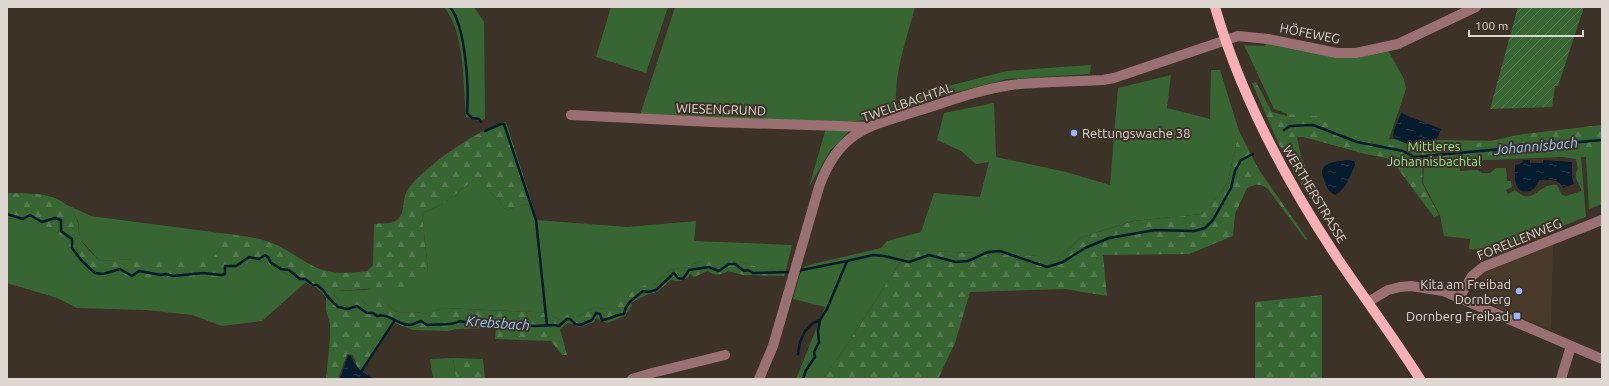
<svg xmlns="http://www.w3.org/2000/svg" width="1609" height="386" font-family="Ubuntu,sans-serif">
<defs>
<pattern id="forest-firs" width="22" height="20" patternUnits="userSpaceOnUse"><rect width="22" height="20" fill="#376633"/><path d="M5 1l3.5 6h-7zM16 11l3.5 6h-7z" fill="#547b50"/></pattern>
<pattern id="garden-furrows" width="10" height="10" patternUnits="userSpaceOnUse"><rect width="10" height="10" fill="#376633"/><path d="M-1 1l2-2M0 10L10 0M9 11l2-2" fill="none" stroke="#547b50"/></pattern>
<pattern id="water-ripples" width="26" height="14" patternUnits="userSpaceOnUse"><rect width="26" height="14" fill="#051b2e"/><path d="M2 4q2-2 4 0t4 0M15 11q2-2 4 0t4 0" fill="none" stroke="#293b4b"/></pattern>
</defs>
<rect width="100%" height="100%" fill="#3d3228"/>
<!-- built -->
<path fill="#4a3a2c" d="M 1553,245 L 1551,330 L 1492,305 L 1480,278 L 1487,271 Z"/>
<!-- green -->
<path fill="#376633" fill-rule="evenodd" d="M 444,7 L 474,7 L 484,22 L 485,119 L 478,121 L 466,117 C 463,84 465,32 444,7 Z
M 611,7 L 668,7 L 646,73 L 596,57 Z
M 675,7 L 915,7 C 907,38 894,72 896,105 L 948,86 L 1007,71 L 1091,65 L 1090,74 L 1007,79 L 949,94 L 873,119 L 855,121 L 832,122 L 640,115 Z
M 1267,43 L 1336,57 L 1388,50 L 1404,79 L 1406,89 L 1389,139 L 1507,141 L 1602,129 L 1602,204 L 1589,209 L 1586,157 L 1581,157 L 1586,217 L 1495,252 L 1469,249 L 1470,239 L 1444,236 L 1440,215 L 1423,183 L 1424,166 L 1366,154 L 1304,137 L 1297,137 L 1287,114 L 1274,109 L 1244,45 L 1264,46 ZM 1563,157 L 1576,159 L 1578,169 L 1576,172 L 1576,178 L 1581,189 L 1581,191 L 1566,196 L 1562,195 L 1557,185 C 1538,182 1534,208 1515,190 L 1508,194 L 1506,190 L 1512,187 L 1511,181 L 1507,181 L 1506,168 L 1496,168 L 1490,173 L 1482,173 L 1478,170 L 1460,171 L 1459,161 Z
M 1211,70 L 1220,70 L 1239,131 L 1228,181 L 1221,193 L 1202,214 L 1133,221 L 1082,237 L 1059,257 L 908,250 L 843,351 L 823,379 L 796,379 L 825,307 L 793,299 L 800,274 L 805,266 L 881,248 L 887,241 L 921,232 L 934,193 L 980,197 L 989,162 L 976,164 L 961,151 L 937,140 L 944,113 L 994,103 L 996,157 L 1066,172 L 1110,185 L 1118,88 L 1171,75 L 1167,108 L 1210,119 Z
M 826,128 L 849,131 L 830,151 L 809,187 Z
M 477,177 L 506,210 L 532,203 L 537,220 L 627,227 L 696,221 L 694,241 L 792,245 L 786,270 L 758,267 L 739,261 L 702,261 L 685,267 L 670,270 L 654,285 L 604,309 L 595,307 L 577,317 L 560,320 L 546,313 L 533,312 L 443,308 L 425,314 C 416,310 409,314 399,312 C 392,311 387,301 377,300 L 368,306 L 362,300 L 339,300 L 334,295 L 336,291 L 366,290 L 428,271 L 422,213 L 443,204 Z
M 65,204 L 91,216 L 220,233 L 220,248 L 212,259 L 134,259 L 100,261 L 80,239 L 78,221 L 73,212 Z
M 7,218 C 23,220 48,223 60,235 C 73,248 80,267 96,277 L 120,274 L 133,278 L 236,271 L 247,263 L 259,261 L 267,263 L 299,281 L 306,282 L 262,321 L 222,326 L 192,315 L 146,310 L 77,308 L 57,298 L 7,283 Z
M 453,358 L 456,379 L 433,379 L 430,359 Z"/>
<!-- forest -->
<path fill="url(#forest-firs)" d="M 1256,82 L 1272,112 L 1287,116 L 1287,114 L 1318,116 L 1329,125 L 1365,140 L 1412,149 L 1441,149 L 1481,143 L 1523,134 L 1602,125 L 1602,147 L 1581,151 L 1423,158 L 1422,183 L 1439,215 L 1434,217 L 1390,158 L 1366,154 L 1304,137 L 1297,137 L 1301,157 L 1326,216 L 1323,219 L 1302,186 L 1280,147 L 1252,83 Z
M 506,122 L 532,203 L 506,210 L 477,177 L 443,204 L 422,213 L 428,271 L 412,286 L 336,291 L 334,295 L 339,300 L 362,300 L 368,306 L 377,299 C 387,301 392,311 399,312 C 409,314 416,310 425,314 L 443,308 L 533,312 L 546,313 L 560,320 L 568,314 L 577,317 L 595,307 L 604,309 L 644,285 L 654,285 L 670,270 L 685,267 L 702,261 L 739,261 L 758,267 L 786,270 L 784,276 L 743,275 L 728,271 C 721,275 714,276 708,271 L 694,277 L 690,274 L 688,278 C 682,281 678,282 671,280 L 657,292 L 646,295 L 631,303 L 632,305 L 625,316 L 607,323 L 596,318 L 594,322 L 580,327 L 568,323 L 560,329 L 567,355 L 562,355 L 551,341 L 495,339 L 496,328 L 456,329 L 448,331 L 413,330 L 395,323 L 362,372 L 357,366 L 353,355 L 347,354 L 338,379 L 326,379 L 330,338 L 330,324 L 326,310 L 326,297 L 316,287 C 309,286 307,281 299,281 L 267,263 L 259,261 L 247,263 L 236,271 L 221,279 L 133,278 L 120,274 L 96,277 C 80,267 73,248 60,235 C 48,223 23,220 7,218 L 7,193 C 33,194 65,190 77,220 C 79,225 78,232 80,238 C 82,244 95,256 100,261 L 134,259 L 212,259 L 220,248 L 220,233 C 235,235 251,236 266,241 C 284,246 298,259 315,267 C 332,275 350,273 367,271 L 373,265 L 374,224 C 382,223 394,225 400,217 C 404,211 403,200 406,193 C 417,171 482,126 506,122 Z
M 1239,131 L 1259,170 L 1308,240 L 1305,239 L 1268,189 C 1260,183 1256,184 1247,188 L 1235,214 L 1233,236 L 1189,254 L 1103,255 L 1107,296 L 1065,289 L 970,292 L 955,343 L 938,379 L 823,379 L 843,351 L 908,250 L 1059,257 L 1082,237 L 1134,221 L 1202,214 L 1221,193 L 1228,181 Z
M 1322,295 L 1322,379 L 1255,379 L 1255,302 Z
M 453,358 L 483,359 L 485,379 L 456,379 Z"/>
<!-- garden -->
<path fill="url(#garden-furrows)" d="M 1518,7 L 1584,7 L 1558,86 L 1555,86 L 1552,107 L 1490,109 Z"/>
<!-- water -->
<path fill="url(#water-ripples)" d="M 1401,113 L 1441,129 L 1435,143 L 1430,140 L 1407,144 L 1393,138 L 1394,130 Z
M 1349,160 L 1354,161 L 1355,165 C 1350,175 1346,190 1335,195 C 1329,192 1327,188 1325,182 C 1324,179 1322,176 1322,173 C 1321,161 1342,161 1349,160 Z
M 1522,160 L 1530,160 L 1530,163 L 1543,163 L 1543,160 L 1572,162 L 1572,178 L 1574,184 L 1563,188 C 1559,178 1548,180 1539,180 C 1536,190 1525,197 1517,187 C 1514,181 1515,171 1515,165 L 1520,164 L 1520,163 L 1523,162 Z
M 348,355 L 351,356 C 356,369 363,373 375,379 L 340,379 Z"/>
<g fill="none" stroke-linecap="round" stroke-linejoin="round">
<!-- stream -->
<path stroke="#051b2e" stroke-width="2.5" d="M 450,7 C 466,27 469,88 467,113 L 472,118 L 479,119 L 481,122
M 1284,130 L 1290,126 L 1313,125 L 1357,142 L 1403,151 L 1414,157 L 1602,140
M 485,131 L 501,124 L 504,124 L 536,220 L 547,326
M 7,214 L 23,219 L 30,215 L 42,222 L 55,218 L 61,220 L 61,231 L 72,239 L 72,248 L 82,261 L 95,273 L 103,274 L 120,269 L 132,276 L 139,271 L 161,275 L 166,274 L 173,276 L 203,273 L 221,275 L 225,274 L 225,266 L 236,266 L 249,257 L 259,259 L 265,255 L 269,258 L 270,262 L 281,269 L 289,270 L 300,279 L 305,279 L 313,285 L 317,285 L 323,290 L 327,296 L 338,307 L 348,309 L 357,306 L 367,313 L 373,313 L 377,316 C 389,313 399,325 409,325 C 413,325 417,322 421,321 L 427,325 C 439,323 449,327 460,321 L 464,322 L 479,322 L 488,325 L 505,324 L 536,326 L 554,325 L 559,326 L 567,319 L 570,319 L 575,324 L 580,325 L 592,320 L 596,313 L 600,314 L 602,320 C 609,320 617,314 624,314 C 626,302 634,299 643,291 L 648,292 L 656,290 L 674,273 L 678,278 L 683,279 L 689,270 L 709,267 L 719,271 L 729,264 L 735,264 L 744,271 L 748,270 L 753,273 L 792,272
M 797,271 L 847,261
M 798,354 L 800,342 L 805,331 L 813,323 L 820,320 L 827,309 L 847,261 L 873,255 L 884,256 L 909,262 L 929,255 L 956,262 L 968,261 L 988,252 L 1000,251 L 1047,267 L 1063,262 L 1085,248 L 1109,238 L 1155,230 L 1194,231 L 1205,228 L 1213,220 L 1231,188 L 1235,171 L 1241,160 L 1253,154
M 361,372 L 395,320
M 803,379 L 806,370 L 815,357 L 814,352 L 819,342 L 818,331 L 820,320"/>
<!-- minor -->
<path stroke="#9a7073" stroke-width="10" d="M 571,115 L 711,122 L 870,127
M 1459,298 L 1472,276 L 1483,267 L 1602,220
M 1368,302 L 1388,290 L 1400,287 L 1411,286 L 1443,291 L 1602,359
M 632,379 L 652,373 L 725,355
M 759,379 L 773,346 L 819,187 C 826,167 836,148 855,135 C 871,124 892,119 911,113 C 944,103 977,90 1011,85 C 1041,81 1072,82 1103,80 L 1114,78 L 1238,36 L 1268,39 L 1337,53 L 1356,53 L 1398,44 L 1476,7
M 1561,379 L 1571,346"/>
<!-- major -->
<path stroke="#f5afb5" stroke-width="10" d="M 1215,7 C 1241,97 1286,181 1338,259 C 1365,299 1394,338 1420,379"/>
</g>
<!-- markers -->
<g fill="#94b7fd" stroke="#3d3228" stroke-width="1.5">
<circle cx="1074" cy="133" r="4"/>
<circle cx="1519" cy="291" r="4"/>
<rect x="1513" y="312" width="8" height="8" rx="2"/>
</g>
<g text-anchor="middle" stroke-width="4" stroke-linejoin="round" paint-order="stroke">
<!-- street labels -->
<g font-size="13" fill="#dfd8d2" stroke="#3d3228">
<text transform="translate(1310 33) rotate(11)" y="5">HÖFEWEG</text>
<text transform="translate(907 102) rotate(-19)" y="5">TWELLBACHTAL</text>
<text transform="translate(721 109) rotate(2)" y="5">WIESENGRUND</text>
<text transform="translate(1315 194) rotate(59)" y="5">WERTHERSTRASSE</text>
<text transform="translate(1519 239) rotate(-22)" y="5">FORELLENWEG</text>
</g>
<!-- poi labels -->
<g font-size="13" fill="#dfd8d2" stroke="#3d3228" text-anchor="end">
<text x="1082" y="138" text-anchor="start">Rettungswache 38</text>
<text x="1511" y="289">Kita am Freibad<tspan x="1511" dy="15">Dornberg</tspan></text>
<text x="1509" y="321">Dornberg Freibad</text>
</g>
<!-- park labels -->
<g font-size="13" fill="#94e98c" stroke="#3d3228">
<text x="1434" y="151">Mittleres<tspan x="1434" dy="15">Johannisbachtal</tspan></text>
</g>
<!-- water labels -->
<g font-size="14" font-style="italic" fill="#96cafd" stroke="#3d3228">
<text transform="translate(1536 146) rotate(-5)" y="5">Johannisbach</text>
<text transform="translate(498 323) rotate(4)" y="5">Krebsbach</text>
</g>
</g>
<!-- border -->
<rect width="1609" height="386" fill="none" stroke="#dfd8d2" stroke-width="16"/>
<!-- scale -->
<path d="M1469 30v6h114v-6" fill="none" stroke="#dfd8d2" stroke-width="2"/>
<text x="1475" y="30" font-size="12" fill="#dfd8d2" stroke="#3d3228" stroke-width="3" paint-order="stroke">100 m</text>
</svg>
